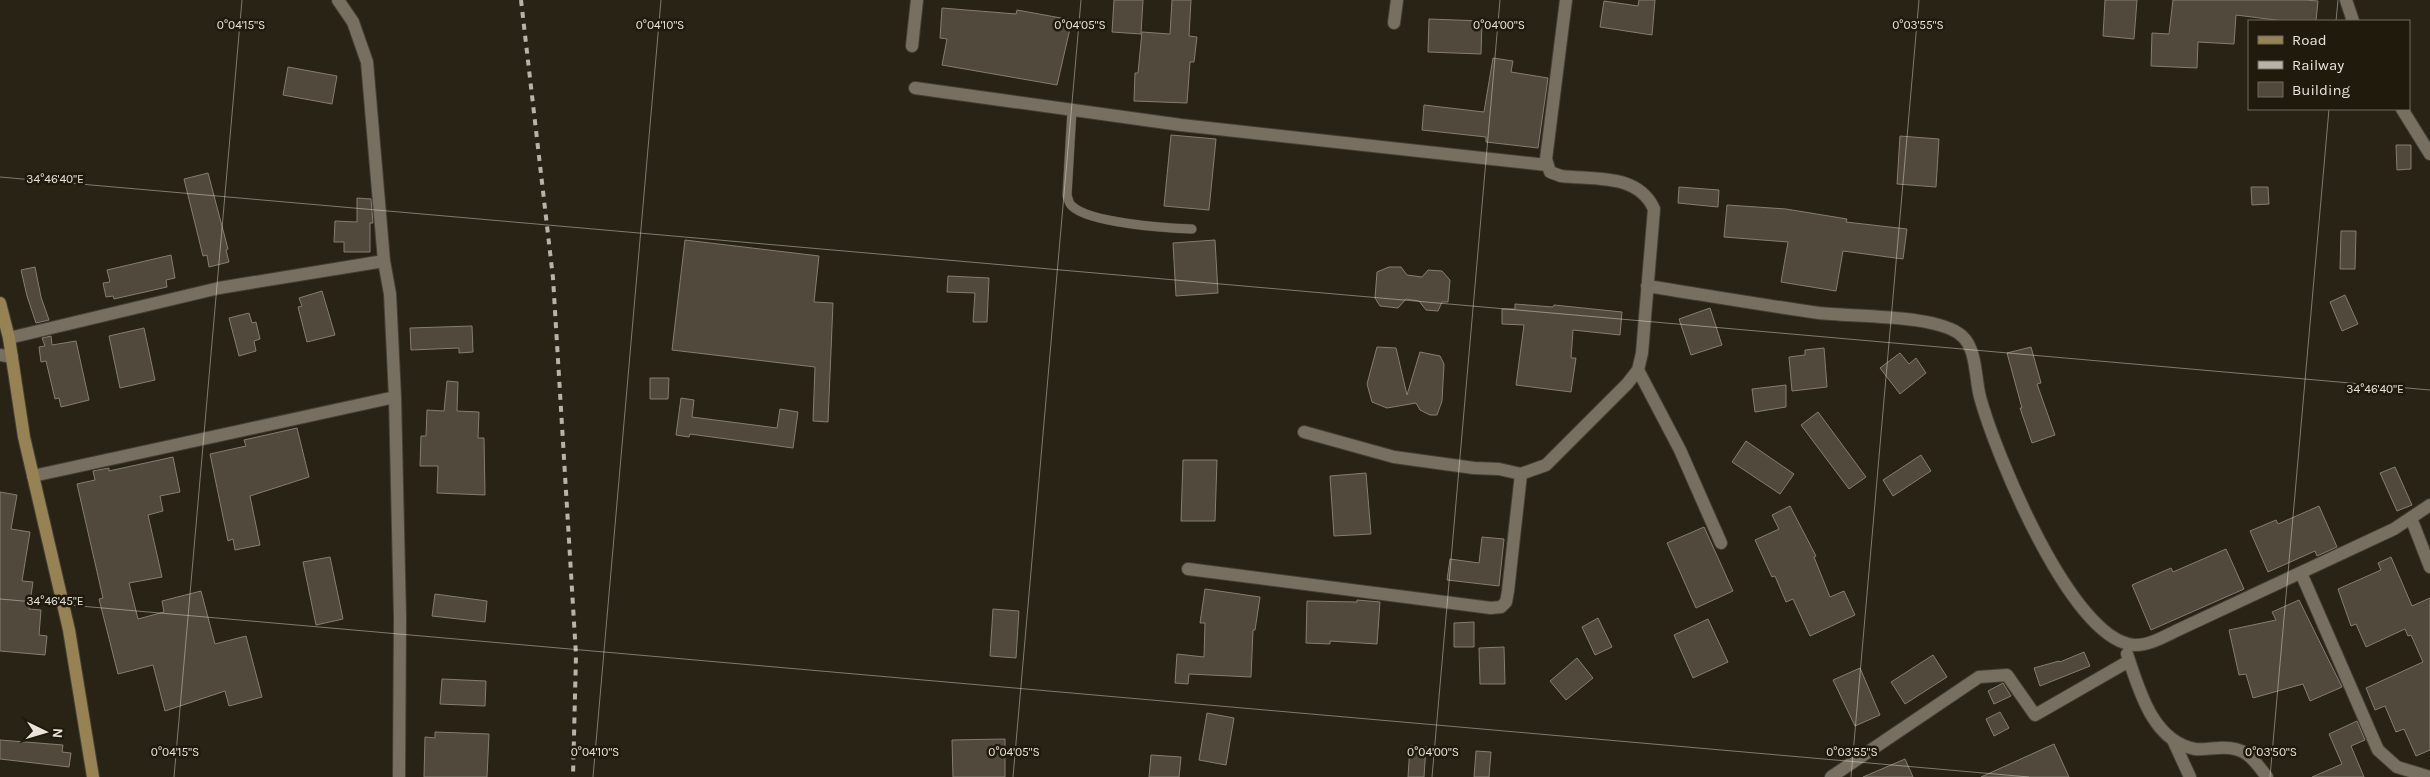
<svg xmlns="http://www.w3.org/2000/svg" width="2430" height="777" font-family="Karla,sans-serif">
<rect width="100%" height="100%" fill="#292316"/>
<!-- building -->
<path fill="#514a3c" stroke="#857e6e" d="M 1114,0 L 1143,0 L 1141,34 L 1112,32 Z
M 1172,0 L 1191,0 L 1189,36 L 1197,37 L 1194,62 L 1190,62 L 1187,103 L 1134,101 L 1135,73 L 1138,73 L 1142,32 L 1170,34 Z
M 1639,0 L 1655,0 L 1652,35 L 1600,27 L 1604,1 L 1638,6 Z
M 2105,0 L 2137,0 L 2134,39 L 2103,36 Z
M 2173,0 L 2306,0 L 2318,1 L 2316,21 L 2284,21 L 2236,15 L 2234,44 L 2198,42 L 2197,68 L 2151,66 L 2152,33 L 2169,34 Z
M 942,8 L 1016,14 L 1017,10 L 1072,20 L 1057,85 L 942,65 L 947,39 L 940,38 Z
M 1429,19 L 1482,21 L 1481,54 L 1428,52 Z
M 1493,58 L 1513,61 L 1511,72 L 1548,78 L 1538,148 L 1486,142 L 1486,137 L 1422,130 L 1424,105 L 1484,112 Z
M 288,67 L 337,76 L 332,104 L 283,95 Z
M 1171,135 L 1216,139 L 1209,210 L 1164,206 Z
M 1900,136 L 1939,139 L 1936,187 L 1897,184 Z
M 2396,145 L 2411,145 L 2411,169 L 2397,170 Z
M 208,173 L 228,249 L 226,250 L 229,262 L 209,267 L 207,255 L 203,256 L 184,179 Z
M 1679,187 L 1719,190 L 1718,207 L 1678,203 Z
M 2251,187 L 2268,187 L 2269,204 L 2252,205 Z
M 357,198 L 371,199 L 373,223 L 370,223 L 370,252 L 344,252 L 344,242 L 334,242 L 335,221 L 357,222 Z
M 1727,205 L 1786,209 L 1847,219 L 1846,222 L 1907,229 L 1903,259 L 1843,251 L 1836,291 L 1781,282 L 1788,242 L 1724,237 Z
M 2341,231 L 2356,231 L 2355,269 L 2340,269 Z
M 685,240 L 819,256 L 814,302 L 833,303 L 828,422 L 813,421 L 815,367 L 672,350 Z
M 1215,240 L 1218,293 L 1176,296 L 1173,243 Z
M 171,255 L 175,278 L 166,280 L 167,287 L 114,299 L 113,296 L 106,297 L 103,283 L 110,282 L 107,270 Z
M 35,267 L 41,297 L 49,320 L 36,323 L 27,296 L 21,270 Z
M 1389,267 L 1401,267 L 1407,275 L 1422,277 L 1428,270 L 1442,271 L 1450,280 L 1448,302 L 1442,302 L 1438,311 L 1426,310 L 1419,301 L 1406,299 L 1398,308 L 1380,306 L 1375,298 L 1377,272 Z
M 948,276 L 989,278 L 987,322 L 973,322 L 975,293 L 947,292 Z
M 322,291 L 335,335 L 307,342 L 298,307 L 302,306 L 299,298 Z
M 2345,295 L 2358,324 L 2342,331 L 2330,302 Z
M 1515,304 L 1553,307 L 1554,305 L 1622,312 L 1620,335 L 1573,330 L 1571,358 L 1576,358 L 1571,392 L 1516,385 L 1524,325 L 1502,324 L 1502,309 L 1515,309 Z
M 1710,308 L 1722,345 L 1691,355 L 1679,319 Z
M 249,313 L 252,323 L 256,322 L 260,339 L 254,341 L 256,351 L 239,356 L 229,318 Z
M 472,326 L 473,352 L 459,353 L 459,348 L 411,350 L 410,328 Z
M 144,328 L 155,380 L 120,388 L 109,336 Z
M 51,336 L 52,345 L 76,341 L 89,400 L 61,407 L 59,398 L 55,399 L 46,361 L 41,362 L 39,347 L 45,346 L 42,338 Z
M 1377,347 L 1396,348 L 1407,395 L 1420,352 L 1440,356 L 1444,364 L 1442,401 L 1437,415 L 1430,415 L 1420,410 L 1416,403 L 1387,408 L 1372,402 L 1367,384 Z
M 2031,347 L 2041,383 L 2037,384 L 2055,435 L 2032,443 L 2020,408 L 2022,408 L 2007,353 Z
M 1824,348 L 1827,387 L 1792,391 L 1789,357 L 1805,355 L 1805,350 Z
M 1900,353 L 1909,364 L 1916,358 L 1926,373 L 1900,394 L 1880,368 Z
M 650,378 L 669,378 L 668,399 L 650,399 Z
M 447,381 L 458,382 L 457,411 L 479,412 L 478,438 L 484,438 L 485,495 L 437,493 L 438,466 L 420,466 L 421,436 L 426,436 L 427,410 L 444,411 Z
M 1786,385 L 1786,407 L 1755,412 L 1752,389 Z
M 681,398 L 694,400 L 692,417 L 777,428 L 780,409 L 798,412 L 793,448 L 690,434 L 689,437 L 676,435 Z
M 1818,412 L 1866,477 L 1849,489 L 1801,425 Z
M 297,428 L 309,477 L 250,496 L 260,545 L 235,550 L 233,539 L 228,541 L 210,454 L 246,446 L 244,440 Z
M 1746,441 L 1794,474 L 1780,494 L 1732,462 Z
M 1921,455 L 1931,471 L 1893,496 L 1883,480 Z
M 173,457 L 180,492 L 160,496 L 163,511 L 148,515 L 162,577 L 129,583 L 138,619 L 164,612 L 162,601 L 201,591 L 215,644 L 246,636 L 262,697 L 229,706 L 225,691 L 165,711 L 153,665 L 118,674 L 99,599 L 103,598 L 77,484 L 95,480 L 93,471 L 109,468 L 109,471 Z
M 1183,460 L 1217,460 L 1215,521 L 1181,521 Z
M 2395,467 L 2412,505 L 2397,511 L 2380,473 Z
M 1366,473 L 1371,534 L 1334,536 L 1330,476 Z
M 0,492 L 17,495 L 11,529 L 30,532 L 22,581 L 33,582 L 29,609 L 41,610 L 39,635 L 47,636 L 45,655 L 0,651 Z
M 1790,506 L 1816,556 L 1814,557 L 1830,597 L 1844,591 L 1855,615 L 1810,636 L 1793,599 L 1786,602 L 1775,576 L 1772,577 L 1755,540 L 1779,529 L 1772,515 Z
M 2319,506 L 2337,547 L 2317,556 L 2315,551 L 2268,572 L 2250,531 L 2276,520 L 2278,524 Z
M 1704,527 L 1733,591 L 1696,608 L 1667,543 Z
M 1482,537 L 1504,539 L 1499,586 L 1447,580 L 1450,559 L 1479,563 Z
M 2226,549 L 2244,589 L 2151,630 L 2132,585 L 2171,568 L 2173,572 Z
M 330,557 L 343,619 L 316,625 L 303,562 Z
M 2391,557 L 2412,606 L 2430,598 L 2430,750 L 2416,756 L 2404,729 L 2396,732 L 2385,706 L 2375,710 L 2366,688 L 2423,662 L 2411,635 L 2408,636 L 2405,629 L 2366,647 L 2356,624 L 2351,626 L 2338,589 L 2381,570 L 2378,563 Z
M 1205,589 L 1260,597 L 1255,630 L 1253,630 L 1251,677 L 1189,674 L 1188,684 L 1175,683 L 1177,654 L 1204,657 L 1205,623 L 1200,623 Z
M 435,594 L 487,601 L 485,622 L 432,616 Z
M 1357,600 L 1380,602 L 1377,644 L 1330,641 L 1330,644 L 1306,643 L 1307,601 L 1357,602 Z
M 2299,600 L 2342,687 L 2310,701 L 2303,684 L 2253,698 L 2246,674 L 2239,675 L 2229,630 L 2276,620 L 2272,612 Z
M 993,609 L 1019,611 L 1016,658 L 990,656 Z
M 1598,618 L 1612,647 L 1595,655 L 1582,627 Z
M 1708,619 L 1728,662 L 1693,678 L 1674,635 Z
M 1474,622 L 1474,647 L 1454,647 L 1454,623 Z
M 1504,647 L 1505,684 L 1480,684 L 1479,648 Z
M 2084,652 L 2090,666 L 2040,686 L 2034,668 L 2059,661 L 2060,662 Z
M 1933,655 L 1947,677 L 1905,704 L 1891,682 Z
M 1577,658 L 1593,678 L 1566,700 L 1550,681 Z
M 1860,668 L 1880,715 L 1855,726 L 1833,680 Z
M 442,679 L 486,681 L 485,706 L 440,704 Z
M 2003,683 L 2011,696 L 1994,704 L 1988,691 Z
M 2000,712 L 2009,728 L 1994,736 L 1986,719 Z
M 1207,713 L 1234,718 L 1226,765 L 1199,760 Z
M 2357,721 L 2365,740 L 2351,746 L 2364,777 L 2312,777 L 2342,764 L 2329,734 Z
M 435,732 L 489,734 L 487,777 L 424,777 L 425,737 L 435,738 Z
M 1005,739 L 1005,777 L 953,777 L 952,740 Z
M 0,740 L 63,745 L 62,752 L 71,753 L 69,767 L 0,759 Z
M 2054,744 L 2069,777 L 1981,777 Z
M 1410,746 L 1426,747 L 1424,777 L 1408,777 Z
M 1476,751 L 1491,752 L 1489,777 L 1474,777 Z
M 1151,755 L 1181,757 L 1179,777 L 1149,777 Z
M 1905,759 L 1913,777 L 1863,777 Z"/>
<g fill="none" stroke-linecap="round" stroke-linejoin="round">
<defs>
<path id="lane" d="M 1072,110 L 1067,195 C 1068,198 1069,204 1072,206 C 1089,223 1166,228 1192,229"/>
<path id="street" d="M 338,0 L 353,22 L 367,62 L 384,261
M 2346,0 L 2353,21
M 1394,23 L 1397,0
M 912,46 L 917,0
M 915,88 L 1181,125 L 1547,165
M 2402,109 L 2430,154
M 1647,286 C 1704,295 1762,305 1819,313 C 1853,317 1938,314 1962,336 C 1977,349 1975,379 1980,397 C 1995,452 2071,640 2134,645 C 2149,646 2167,635 2180,629 L 2394,529 L 2430,505
M 9,338 L 219,288 L 384,261 L 390,294 L 395,397 L 400,617 L 399,777
M 0,355 L 12,357
M 1638,370 L 1680,450 L 1721,543
M 1304,432 L 1394,457 L 1474,468 L 1499,469 L 1521,474 L 1546,465 L 1627,384 L 1638,370 L 1642,353 L 1654,209 C 1638,173 1594,180 1561,176 L 1550,172 L 1546,159 L 1566,0
M 33,476 L 395,397
M 2411,518 L 2430,567
M 1188,569 L 1491,608 L 1501,607 L 1506,602 L 1508,591 L 1521,474
M 2301,573 L 2378,750 L 2397,767 L 2430,777
M 2127,654 C 2139,689 2152,741 2195,749 C 2202,750 2211,748 2218,748 C 2245,746 2252,757 2267,777
M 2173,740 L 2190,777
M 1831,777 L 1979,677 L 2007,675 L 2035,715 L 2129,661"/>
<path id="secondary" d="M 0,303 L 9,338 L 24,437 L 69,630 L 93,777"/>
</defs>
<!-- lane casing -->
<use href="#lane" stroke="#454036" stroke-width="10"/>
<!-- street casing -->
<use href="#street" stroke="#454036" stroke-width="14"/>
<!-- secondary casing -->
<use href="#secondary" stroke="#454036" stroke-width="14"/>
<!-- lane -->
<use href="#lane" stroke="#777060" stroke-width="9"/>
<!-- street -->
<use href="#street" stroke="#777060" stroke-width="12"/>
<!-- secondary -->
<use href="#secondary" stroke="#968252" stroke-width="12"/>
<!-- rail -->
<path stroke="#b7b3a9" stroke-width="4" stroke-dasharray="6 6" stroke-linecap="butt" d="M 521,0 L 553,278 L 576,655 L 573,777"/>
</g>
<!-- ticks -->
<path fill="none" stroke="#e8e4db" stroke-width="1" stroke-opacity="0.45" d="M 2336,21 L 2338,0M 0,177 L 2430,390M 0,599 L 2029,777M 174,777 L 242,0M 593,777 L 661,0M 1013,777 L 1081,0M 1432,777 L 1500,0M 1851,777 L 1919,0M 2270,777 L 2329,109"/>
<g font-size="12" text-anchor="middle" fill="#e8e4db" stroke="#201a0d" stroke-width="5" stroke-linejoin="round" paint-order="stroke">
<text x="241" y="29">0°04'15"S</text>
<text x="660" y="29">0°04'10"S</text>
<text x="1080" y="29">0°04'05"S</text>
<text x="1499" y="29">0°04'00"S</text>
<text x="1918" y="29">0°03'55"S</text>
<text x="55" y="183">34°46'40"E</text>
<text x="2375" y="393">34°46'40"E</text>
<text x="55" y="605">34°46'45"E</text>
<text x="175" y="756">0°04'15"S</text>
<text x="595" y="756">0°04'10"S</text>
<text x="1014" y="756">0°04'05"S</text>
<text x="1433" y="756">0°04'00"S</text>
<text x="1852" y="756">0°03'55"S</text>
<text x="2271" y="756">0°03'50"S</text>
</g>
<!-- legend -->
<rect x="2248" y="20" width="162" height="90" fill="#201a0d" stroke="#706b5f"/>
<rect x="2258" y="36" width="25" height="8" fill="#968252" stroke="#706b5f"/>
<text x="2292" y="45" font-size="15" fill="#e8e4db">Road</text>
<rect x="2258" y="61" width="25" height="8" fill="#b7b3a9" stroke="#706b5f"/>
<text x="2292" y="70" font-size="15" fill="#e8e4db">Railway</text>
<rect x="2258" y="82" width="25" height="15" fill="#514a3c" stroke="#706b5f"/>
<text x="2292" y="95" font-size="15" fill="#e8e4db">Building</text>
<!-- north arrow -->
<g transform="translate(45 732) rotate(95)" stroke="#201a0d" stroke-width="4" paint-order="stroke">
<path d="M0-4L9 19L0 12L-9 19Z" fill="#e8e4db"/>
<text y="-8" font-size="14" font-weight="bold" text-anchor="middle" fill="#e8e4db">N</text>
</g>
</svg>
